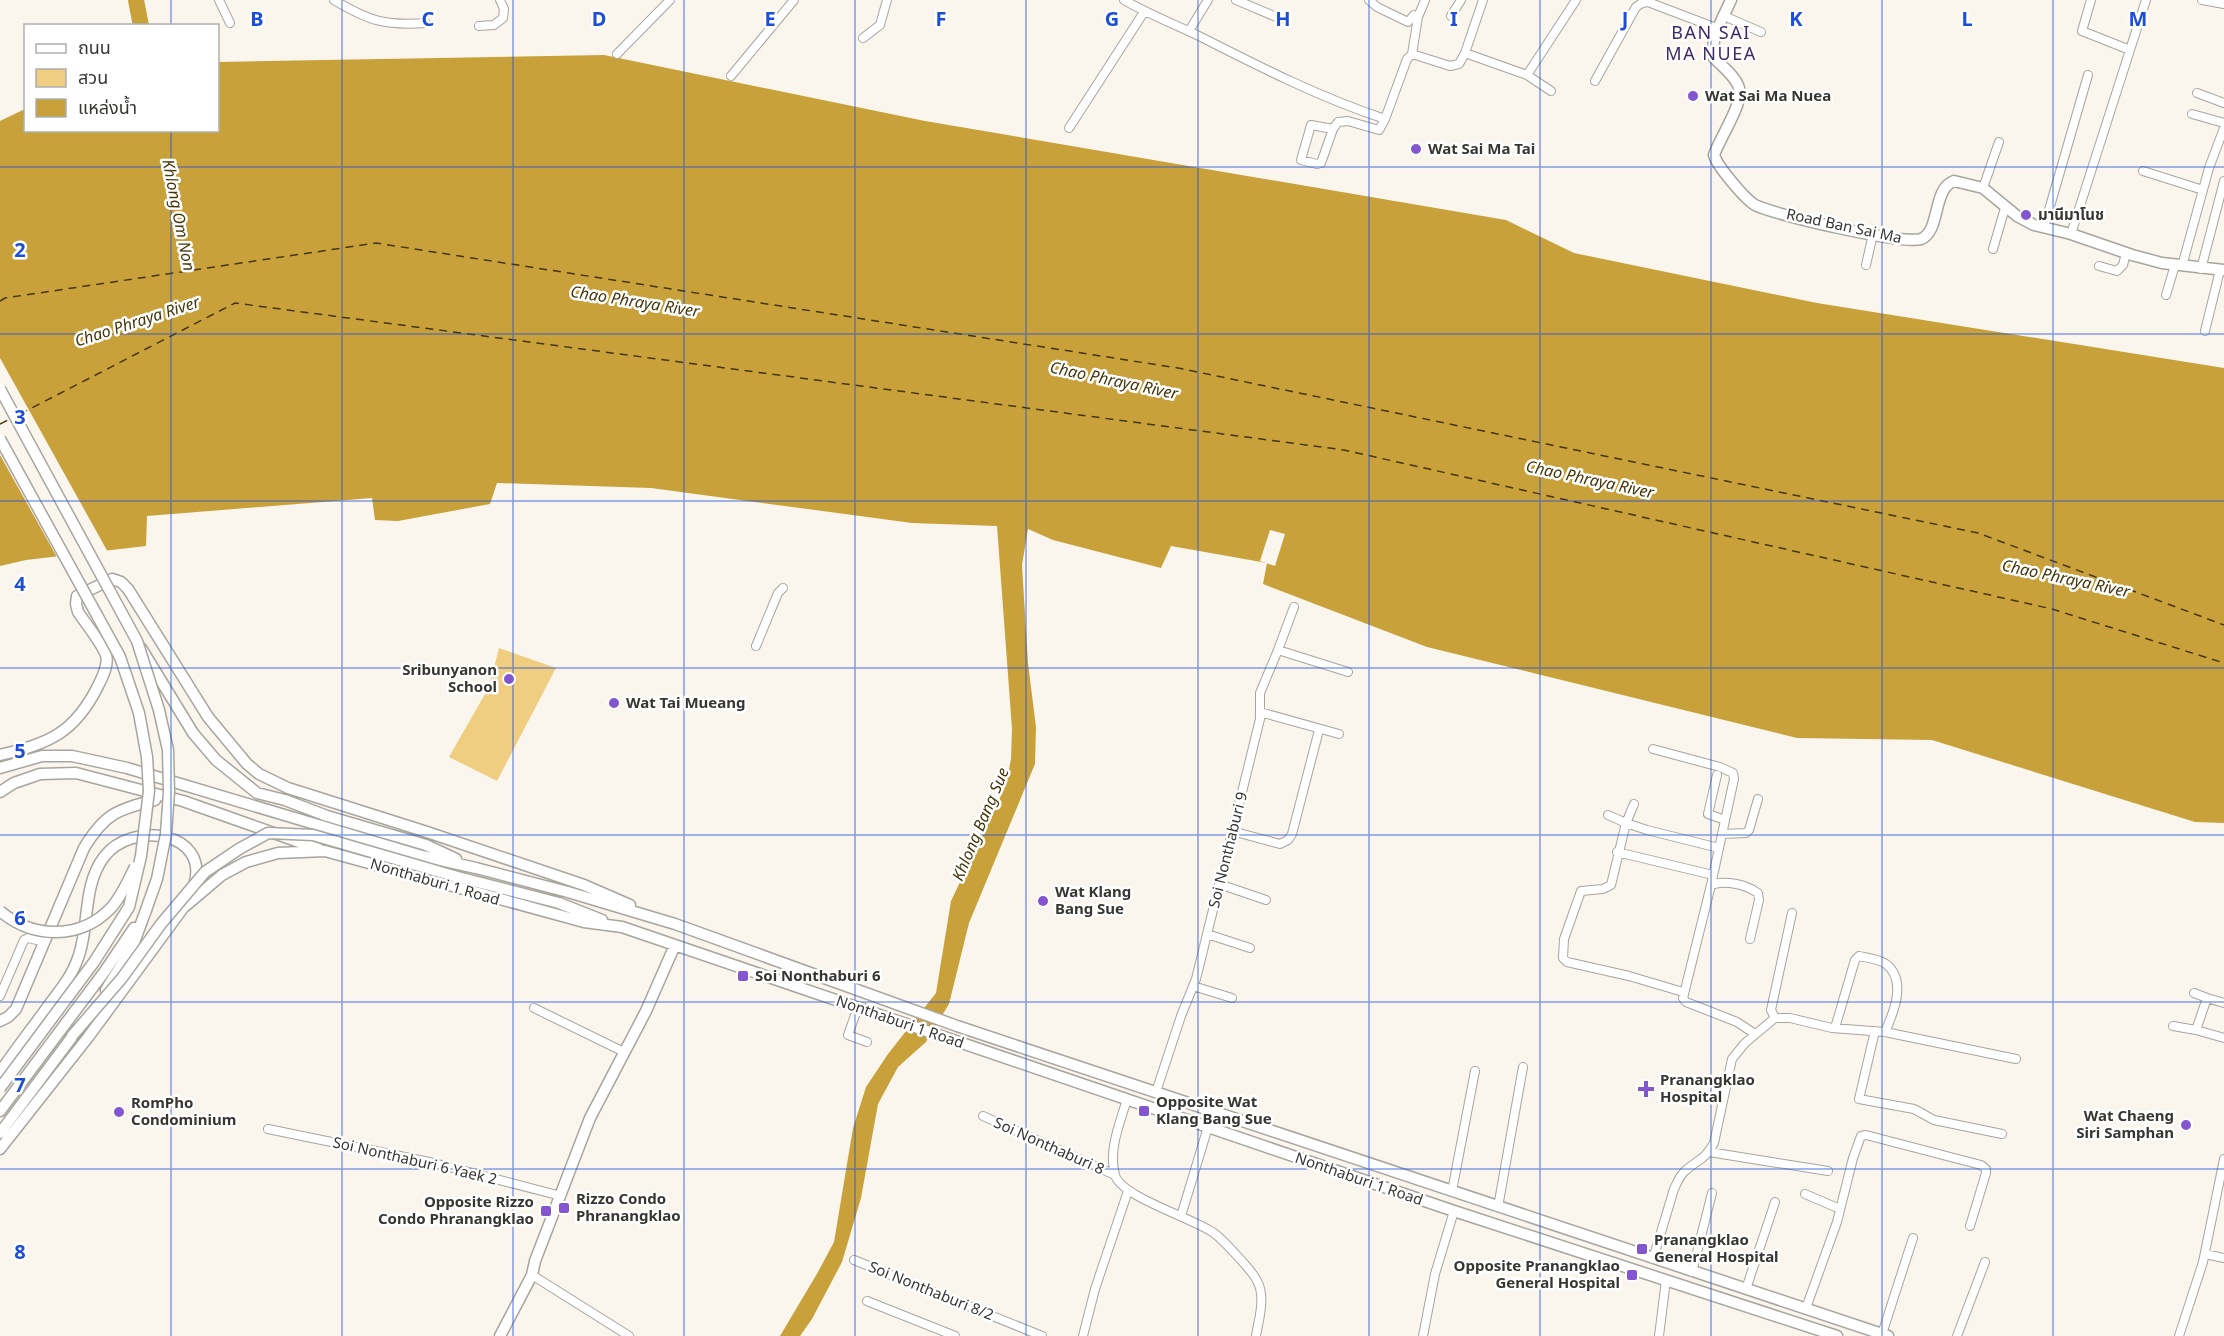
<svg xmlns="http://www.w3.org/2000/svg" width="2224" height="1336" font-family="'Noto Sans','Noto Sans Thai',sans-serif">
<rect width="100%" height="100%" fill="#faf6ee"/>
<!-- green -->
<path fill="#efce81" d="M 499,648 L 556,668 L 497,781 L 449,757 L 489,687 Z"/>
<!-- water -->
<path fill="#c9a13b" d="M 604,55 L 925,121 L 1506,220 L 1574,253 L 1817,303 L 2224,368 L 2224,823 L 2195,822 L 1932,740 L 1797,738 L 1427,647 L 1263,584 L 1267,563 L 1171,546 L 1161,568 L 1053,540 L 1028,529 L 1022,565 L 1028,663 L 1036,727 L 1035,764 L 969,923 L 949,1004 L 926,1042 L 898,1067 L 878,1104 L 861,1198 L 842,1262 L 812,1319 L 800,1336 L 780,1336 L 818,1272 L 834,1242 L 853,1128 L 866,1087 L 888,1054 L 936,993 L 951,901 L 1006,785 L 1011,759 L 1012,729 L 997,526 L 912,523 L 651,488 L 497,483 L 490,504 L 398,521 L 375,520 L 372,498 L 147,516 L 146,546 L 26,560 L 0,566 L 0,121 L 25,109 L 26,130 L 218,130 L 218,62 Z"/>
<!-- pier -->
<path fill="#faf6ee" d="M 0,358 L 109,554 L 58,559 L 0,455 Z
M 1270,530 L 1285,534 L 1275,566 L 1260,561 Z"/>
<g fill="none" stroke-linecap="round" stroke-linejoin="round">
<!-- river -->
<path stroke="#c9a13b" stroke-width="16" d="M 136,0 L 141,26"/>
<!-- ferry -->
<path stroke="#453509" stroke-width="1.5" stroke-dasharray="8 6" stroke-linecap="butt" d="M 0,301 L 5,298 L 376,243 L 1178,368 L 1978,533 L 2224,625
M 20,414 L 235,303 L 1344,450 L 2052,609 L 2224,663
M 0,424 L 10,419"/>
<defs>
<path id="street" d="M 219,0 L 230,23
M 334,0 C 369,21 385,26 426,23
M 1124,0 C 1148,14 1174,24 1199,36 C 1260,67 1321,98 1385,119 L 1407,59 L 1412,54 L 1450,66 L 1459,64 L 1465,53 L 1483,0
M 1236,0 L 1281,19
M 1369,0 L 1377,7 L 1408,22 L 1414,15 L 1418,17
M 2091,0 L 2082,31 L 2130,50
M 2202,0 L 2224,4
M 1451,16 L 1461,0
M 1724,16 L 1761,32
M 479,26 L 494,25 L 503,18 L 504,9 L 500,0
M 1189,31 L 1208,0
M 863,38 L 880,25 L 887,0
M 1465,53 L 1527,75 L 1576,0
M 617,54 L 670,0
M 1412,54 L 1418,17 L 1425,0
M 1527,75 L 1551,91
M 731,76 L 794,0
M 1595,81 L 1636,7 L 1642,3 L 1648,2 L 1719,29
M 2197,93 L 2224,103
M 2192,114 L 2224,123
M 1069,128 L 1144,12
M 1333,129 L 1311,125 L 1301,160 L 1317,164 L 1321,163 L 1333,129 L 1338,122 L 1348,121 L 1379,130 L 1385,119
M 2143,171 L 2203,190
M 1983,188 L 1999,142
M 2044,227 L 2088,75
M 2071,234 L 2146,0
M 1993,249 L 2005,208
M 1866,265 L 1873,234
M 2099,266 L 2117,271 L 2123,265 L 2126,253
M 2182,266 L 2209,168 L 2224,128
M 2201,269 L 2224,181
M 2166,295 L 2175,265
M 2205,331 L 2220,270
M 756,646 L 778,593 L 783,588
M 1278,650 L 1348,672
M 1260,712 L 1339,734
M 1653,749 L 1720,767 L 1733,773 L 1734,779 L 1711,885 L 1683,998 L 1686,1002 L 1737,1022 L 1755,1034
M 1717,775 L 1708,814 L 1725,820
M 1634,804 L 1626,823 L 1647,830 L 1719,848
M 1608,815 L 1626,823 L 1611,885 L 1603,889 L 1581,891 L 1564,939 L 1563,958 L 1567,962 L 1629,976 L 1683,992
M 1232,831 L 1280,844 L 1288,840 L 1292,834 L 1319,730
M 1722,834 L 1746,833 L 1749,830 L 1758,799
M 1617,852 L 1713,875
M 1219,884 L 1266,900
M 1711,885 C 1725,880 1745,884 1758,893 L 1759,900 L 1750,939
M 1207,934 L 1250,948
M 1193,986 L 1232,998
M 2194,993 L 2207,998
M 0,996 L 24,940 L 28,938 L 45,942
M 2224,1003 L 2207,998 L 2196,1030 L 2224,1038
M 858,1007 L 848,1035 L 867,1042
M 534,1008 L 624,1052
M 1775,1018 L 1771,1010 L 1792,913
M 2173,1026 L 2196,1030
M 1835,1028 L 1855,960 L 1859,956 C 1867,958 1879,959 1886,964 C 1907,980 1894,1012 1885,1032
M 1875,1031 L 1859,1099 L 1914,1109 L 1934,1120 L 2002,1134
M 1156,1092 L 1181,1016 L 1196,979 L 1260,719 L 1260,693 L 1278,650 L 1294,607
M 983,1116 L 1115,1175 C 1121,1197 1193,1218 1214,1233 C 1223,1240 1232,1250 1240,1259 C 1249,1269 1260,1280 1261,1294 C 1263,1308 1258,1323 1256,1336
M 268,1129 L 434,1163 L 561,1196
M 1709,1152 L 1828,1171
M 1115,1175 C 1108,1150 1120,1123 1127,1099
M 1452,1191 L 1475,1071
M 1805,1194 L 1840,1209
M 1498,1207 L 1523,1067
M 1181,1216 L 1208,1127
M 2205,1254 L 2224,1258
M 1653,1259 L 1674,1189 C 1677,1183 1680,1175 1685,1171 C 1698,1159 1704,1161 1714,1143 L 1732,1059 L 1745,1043 L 1775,1018 L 1790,1018 L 1832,1028 L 1885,1032 L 2016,1059
M 854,1260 L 1042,1336
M 1692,1272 L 1712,1193
M 532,1275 L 629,1336
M 1746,1289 L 1775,1202
M 867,1301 L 955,1336
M 1806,1308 L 1837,1222 L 1853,1158 L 1861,1136 L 1866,1135 L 1981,1165 L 1986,1169 L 1986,1173 L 1970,1226
M 1882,1334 L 1913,1238
M 1083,1336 L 1095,1289 L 1128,1191
M 1423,1336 L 1435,1274 L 1454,1211
M 1659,1336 L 1666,1280
M 1957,1336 L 1985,1262
M 2179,1336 L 2203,1262 L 2224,1159"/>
<path id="secondary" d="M 1731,0 C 1724,16 1709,40 1714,58 C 1722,66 1736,77 1739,88 C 1744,103 1719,139 1714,155 C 1717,166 1745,199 1755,205 C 1775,215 1903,245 1921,239 C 1941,231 1932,189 1954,181 L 1983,188 L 2017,216 L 2034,225 L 2071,234 L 2132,255 L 2162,263 L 2224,270
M 141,648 L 193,733 L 216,760 L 257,793 L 285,800 L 327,816 L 426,845 L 456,859
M 0,755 C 49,743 74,734 98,686 C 102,678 109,665 106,655 C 101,642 86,624 78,612 L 76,604 L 77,596 L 112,579 L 121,582 L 128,589 L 208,717 L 247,764 L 259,774 L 288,788 L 427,832 L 584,885 L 630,905
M 0,768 L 42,756 L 72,756 L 127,768 L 422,856 L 476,868 L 568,892 L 675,924 L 957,1026 L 1888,1336
M 0,792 L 14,783 L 40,774 L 76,773 L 183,801 L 319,849
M 454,876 L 559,903 L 602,920
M 106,990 L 132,948 L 146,910
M 0,1021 L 8,1017 L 16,1009 L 84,848 C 105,813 117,810 155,800
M 0,1072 C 16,1049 33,1027 49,1005 C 60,990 72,976 78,958 C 90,926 82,886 104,857 C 131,820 211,831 194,886
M 0,1111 L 105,971 L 134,928
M 0,1133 L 78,1029
M 0,1149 L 89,1036 L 183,908 L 222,875 L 246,862 L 278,853 L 325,851 L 584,922 L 622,927 L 1454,1211 L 1837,1336
M 500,1336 L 532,1275 L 535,1261 L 590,1118 L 646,1011 L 675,945"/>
</defs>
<!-- street casing -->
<use href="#street" stroke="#a8a59e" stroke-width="10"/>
<!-- secondary casing -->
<use href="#secondary" stroke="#a8a59e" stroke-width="13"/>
<!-- street -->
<use href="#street" stroke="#fff" stroke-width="8"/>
<!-- secondary -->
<use href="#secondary" stroke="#fff" stroke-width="10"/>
<defs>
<path id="secondary-bridge" d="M 0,389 L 137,641 L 159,710 L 168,750 L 169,792 L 166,834 L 157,879 L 146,910
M 0,439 L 120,657 L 139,713 L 147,757 L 149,791 L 141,856 L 129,907 L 94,962 L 0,1088
M 0,911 C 33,939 80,940 111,908 C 121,897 128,881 135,867
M 72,1036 L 122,978 L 161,924 L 205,872 L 239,849 L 268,833 L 313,835 L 454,876"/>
</defs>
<!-- secondary-bridge casing -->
<use href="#secondary-bridge" stroke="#a8a59e" stroke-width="13" stroke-linecap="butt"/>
<!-- secondary-bridge -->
<use href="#secondary-bridge" stroke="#fff" stroke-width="10"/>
</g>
<!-- grid -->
<path fill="none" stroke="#1d4ed8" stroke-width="1.5" stroke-opacity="0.55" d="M 171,0 L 171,26M 342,0 L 342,1336M 513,0 L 513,1336M 684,0 L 684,1336M 855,0 L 855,1336M 1026,0 L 1026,1336M 1198,0 L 1198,1336M 1369,0 L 1369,1336M 1540,0 L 1540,1336M 1711,0 L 1711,1336M 1882,0 L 1882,1336M 2053,0 L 2053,1336M 171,130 L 171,1336M 0,167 L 2224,167M 0,334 L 2224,334M 0,501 L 2224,501M 0,668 L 2224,668M 0,835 L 2224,835M 0,1002 L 2224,1002M 0,1169 L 2224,1169"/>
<!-- markers -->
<g fill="#8356cf" stroke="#fff" stroke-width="2">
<circle cx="1693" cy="96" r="6"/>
<circle cx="1416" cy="149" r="6"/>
<circle cx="2026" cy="215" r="6"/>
<circle cx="509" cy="679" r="6"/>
<circle cx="614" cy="703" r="6"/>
<circle cx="1043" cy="901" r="6"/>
<rect x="737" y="970" width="12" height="12" rx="3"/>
<path d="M1643 1080h6v6h6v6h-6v6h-6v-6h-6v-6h6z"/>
<rect x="1138" y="1105" width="12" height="12" rx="3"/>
<circle cx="119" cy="1112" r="6"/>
<circle cx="2186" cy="1125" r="6"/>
<rect x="558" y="1202" width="12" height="12" rx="3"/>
<rect x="540" y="1205" width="12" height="12" rx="3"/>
<rect x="1636" y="1243" width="12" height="12" rx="3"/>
<rect x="1626" y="1269" width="12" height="12" rx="3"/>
</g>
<g text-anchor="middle" stroke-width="5" stroke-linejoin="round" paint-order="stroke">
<!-- poi labels -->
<g font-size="15" font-weight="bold" fill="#373633" stroke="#fff" text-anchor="start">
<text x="1705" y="101">Wat Sai Ma Nuea</text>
<text x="1428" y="154">Wat Sai Ma Tai</text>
<text x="2038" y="220">มานีมาโนช</text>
<text x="497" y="675" text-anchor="end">Sribunyanon<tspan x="497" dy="17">School</tspan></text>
<text x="626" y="708">Wat Tai Mueang</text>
<text x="1055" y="897">Wat Klang<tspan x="1055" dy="17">Bang Sue</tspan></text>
<text x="755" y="981">Soi Nonthaburi 6</text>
<text x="1660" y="1085">Pranangklao<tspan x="1660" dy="17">Hospital</tspan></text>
<text x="1156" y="1107">Opposite Wat<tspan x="1156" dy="17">Klang Bang Sue</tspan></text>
<text x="131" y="1108">RomPho<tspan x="131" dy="17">Condominium</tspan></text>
<text x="2174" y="1121" text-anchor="end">Wat Chaeng<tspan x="2174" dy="17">Siri Samphan</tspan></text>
<text x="576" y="1204">Rizzo Condo<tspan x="576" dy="17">Phranangklao</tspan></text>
<text x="534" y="1207" text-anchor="end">Opposite Rizzo<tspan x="534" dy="17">Condo Phranangklao</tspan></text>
<text x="1654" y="1245">Pranangklao<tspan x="1654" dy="17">General Hospital</tspan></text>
<text x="1620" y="1271" text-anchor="end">Opposite Pranangklao<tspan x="1620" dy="17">General Hospital</tspan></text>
</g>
<!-- street labels -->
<g font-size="15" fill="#373633" stroke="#fff">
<text transform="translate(1844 226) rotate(12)" y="5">Road Ban Sai Ma</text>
<text transform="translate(1228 850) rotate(-76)" y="5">Soi Nonthaburi 9</text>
<text transform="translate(435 882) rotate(16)" y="5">Nonthaburi 1 Road</text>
<text transform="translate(900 1022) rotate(19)" y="5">Nonthaburi 1 Road</text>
<text transform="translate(1049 1146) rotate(24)" y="5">Soi Nonthaburi 8</text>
<text transform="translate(415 1161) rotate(13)" y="5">Soi Nonthaburi 6 Yaek 2</text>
<text transform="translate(1359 1179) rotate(19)" y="5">Nonthaburi 1 Road</text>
<text transform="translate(931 1291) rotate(22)" y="5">Soi Nonthaburi 8/2</text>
</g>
<!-- water labels -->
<g font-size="16" font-style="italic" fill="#453509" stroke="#fff">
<text transform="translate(179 215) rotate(79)" y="6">Khlong Om Non</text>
<text transform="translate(635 301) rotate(9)" y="6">Chao Phraya River</text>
<text transform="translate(137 321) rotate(-18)" y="6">Chao Phraya River</text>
<text transform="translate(1114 380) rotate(12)" y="6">Chao Phraya River</text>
<text transform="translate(1590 479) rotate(12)" y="6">Chao Phraya River</text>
<text transform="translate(2066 578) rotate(12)" y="6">Chao Phraya River</text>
<text transform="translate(980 824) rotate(-67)" y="6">Khlong Bang Sue</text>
</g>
<!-- quarter labels -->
<g font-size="18" letter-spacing="1.5" fill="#3f2a65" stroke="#fff">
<text x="1711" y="39">BAN SAI<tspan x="1711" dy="21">MA NUEA</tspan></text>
</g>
</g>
<g font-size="20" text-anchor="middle" font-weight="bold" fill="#1d4ed8" stroke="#fff" stroke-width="5" stroke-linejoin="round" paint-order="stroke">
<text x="257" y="26">B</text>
<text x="428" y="26">C</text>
<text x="599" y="26">D</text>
<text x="770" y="26">E</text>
<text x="941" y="26">F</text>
<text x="1112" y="26">G</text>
<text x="1283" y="26">H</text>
<text x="1454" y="26">I</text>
<text x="1625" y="26">J</text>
<text x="1796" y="26">K</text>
<text x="1967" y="26">L</text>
<text x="2138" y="26">M</text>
<text x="20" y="257">2</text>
<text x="20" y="424">3</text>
<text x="20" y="591">4</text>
<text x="20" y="758">5</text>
<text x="20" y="925">6</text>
<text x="20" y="1092">7</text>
<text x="20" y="1259">8</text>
</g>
<!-- legend -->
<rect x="24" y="24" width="195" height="108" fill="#ffffff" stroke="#afafad" stroke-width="1.5"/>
<rect x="36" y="44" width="30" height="9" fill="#ffffff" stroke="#afafad" stroke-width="1.5"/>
<text x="78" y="54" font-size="18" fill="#373633">ถนน</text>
<rect x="36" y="69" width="30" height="18" fill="#efce81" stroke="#afafad" stroke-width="1.5"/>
<text x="78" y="84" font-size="18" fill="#373633">สวน</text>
<rect x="36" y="99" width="30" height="18" fill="#c9a13b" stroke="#afafad" stroke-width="1.5"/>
<text x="78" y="114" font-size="18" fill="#373633">แหล่งน้ำ</text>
</svg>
